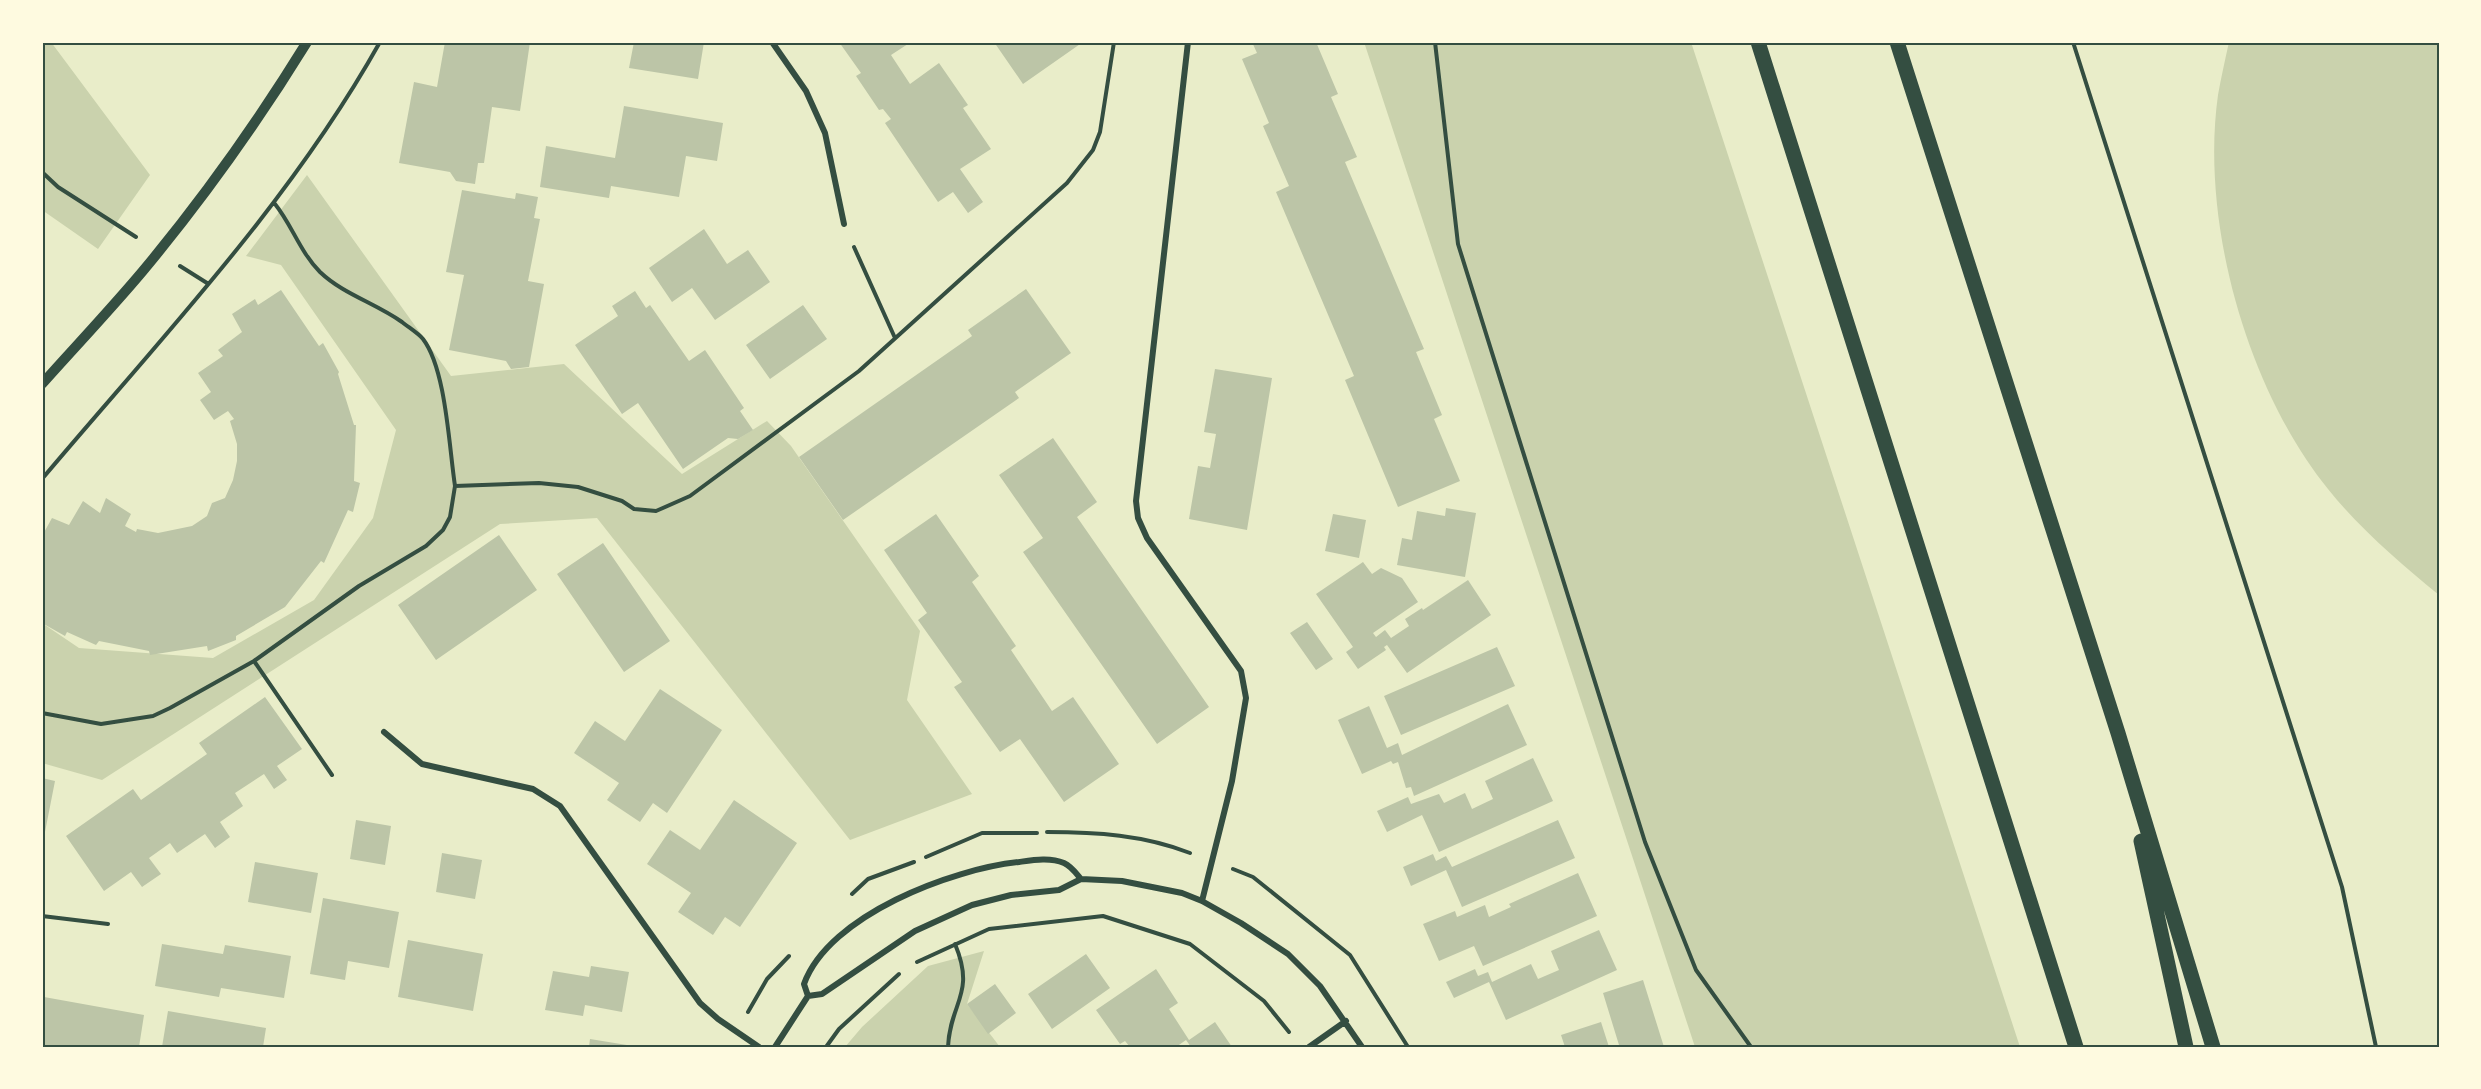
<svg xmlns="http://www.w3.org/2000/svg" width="2481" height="1089" font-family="Signika,sans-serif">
<rect width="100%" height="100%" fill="#e9edc9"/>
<!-- green -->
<path fill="#cad2ad" d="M 42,42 L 51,42 L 150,175 L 98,249 L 42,210 Z
M 1364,42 L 1691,42 L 2020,1047 L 1695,1047 Z
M 2229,42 L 2439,42 L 2439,595 C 2399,562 2360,529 2328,489 C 2247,389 2200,222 2218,95 C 2221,78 2225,60 2229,42 Z
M 307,175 L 451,376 L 564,364 L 682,474 L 767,421 L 791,446 L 920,631 L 907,700 L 972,794 L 850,840 L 597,518 L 500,524 L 102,780 L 42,763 L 42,623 L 79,648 L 213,658 L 314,600 L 373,518 L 396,430 L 281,265 L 246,256 Z
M 984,951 L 967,1004 L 1000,1047 L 845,1047 L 862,1027 L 928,966 Z"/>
<!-- building -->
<path fill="#bcc5a7" d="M 445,42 L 530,42 L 520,111 L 492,107 L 484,163 L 478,163 L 475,184 L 456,181 L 450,172 L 399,163 L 414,82 L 437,87 Z
M 634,42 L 704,42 L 698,79 L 629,68 Z
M 839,42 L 911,42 L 891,55 L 910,84 L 939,63 L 968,105 L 963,108 L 991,149 L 960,169 L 983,202 L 968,213 L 953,192 L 938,202 L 885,123 L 891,119 L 883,109 L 879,110 L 856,76 L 861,73 Z
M 994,42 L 1083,42 L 1023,84 Z
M 1252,42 L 1316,42 L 1338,94 L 1331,97 L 1357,157 L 1345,162 L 1424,349 L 1416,352 L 1442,415 L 1434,419 L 1460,481 L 1398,507 L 1345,380 L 1354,376 L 1276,192 L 1289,186 L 1263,126 L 1269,123 L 1242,59 L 1257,53 Z
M 624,106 L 723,123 L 717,161 L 686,156 L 679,197 L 611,186 L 609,198 L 540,187 L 546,146 L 615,158 Z
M 462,190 L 515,199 L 516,193 L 538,197 L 534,218 L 540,219 L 528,281 L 544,284 L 529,367 L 511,369 L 506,361 L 449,350 L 464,275 L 446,272 Z
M 704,229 L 727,264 L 748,250 L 770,282 L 715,320 L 692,288 L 672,302 L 649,268 Z
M 1026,289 L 1071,353 L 1015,392 L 1019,398 L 843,520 L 799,457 L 972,336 L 968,330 Z
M 281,290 L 319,346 L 323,343 L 339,372 L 338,374 L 354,425 L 356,425 L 354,481 L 360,483 L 353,512 L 348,510 L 324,563 L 321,561 L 285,607 L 236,636 L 236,640 L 208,651 L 207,646 L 150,655 L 149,651 L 99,641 L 96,645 L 67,632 L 65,636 L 42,623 L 42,536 L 52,518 L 69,525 L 83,501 L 100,513 L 106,498 L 131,514 L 125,526 L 136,532 L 137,529 L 158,533 L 192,526 L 207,516 L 212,503 L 225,498 L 233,480 L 237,461 L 237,444 L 230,421 L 234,419 L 228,411 L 214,420 L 200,400 L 211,392 L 198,373 L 223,356 L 218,350 L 242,332 L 232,314 L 255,299 L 258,305 Z
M 635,291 L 646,308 L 650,305 L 689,361 L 705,350 L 744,408 L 740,411 L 753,430 L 738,439 L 728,438 L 683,469 L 638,403 L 622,414 L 575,345 L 618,316 L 612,306 Z
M 803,305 L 827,339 L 770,379 L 746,345 Z
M 1215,369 L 1272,378 L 1247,530 L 1189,519 L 1198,466 L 1210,468 L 1216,434 L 1204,432 Z
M 1053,438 L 1097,502 L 1077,517 L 1209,707 L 1157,744 L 1023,552 L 1043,538 L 999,475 Z
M 1446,508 L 1476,513 L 1465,577 L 1397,565 L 1402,538 L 1412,540 L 1417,511 L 1445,516 Z
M 936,514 L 979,576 L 972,582 L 1016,646 L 1011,650 L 1052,711 L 1073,697 L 1119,764 L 1064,802 L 1020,739 L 1000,752 L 954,687 L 962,682 L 918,620 L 927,613 L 884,550 Z
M 1333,514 L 1366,520 L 1359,558 L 1325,551 Z
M 499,535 L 537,590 L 436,660 L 398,605 Z
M 603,543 L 670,641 L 624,672 L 557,574 Z
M 1363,562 L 1372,574 L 1381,568 L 1402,578 L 1418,602 L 1373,633 L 1376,637 L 1385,630 L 1391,638 L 1409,626 L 1405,619 L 1422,608 L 1423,610 L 1468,580 L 1491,615 L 1407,673 L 1387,645 L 1384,647 L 1386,650 L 1358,669 L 1346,652 L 1353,647 L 1316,594 Z
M 1307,622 L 1333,659 L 1316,670 L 1290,633 Z
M 1497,647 L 1515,686 L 1401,735 L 1384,696 Z
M 660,689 L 722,730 L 667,813 L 653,803 L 640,822 L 607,800 L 619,783 L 574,753 L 595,721 L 625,741 Z
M 265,697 L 302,749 L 277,766 L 287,780 L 274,789 L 264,774 L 235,793 L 243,806 L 220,822 L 230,837 L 215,848 L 205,834 L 177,853 L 170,843 L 149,858 L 161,874 L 142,887 L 131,872 L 104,891 L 66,836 L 133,789 L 141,800 L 207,754 L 199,743 Z
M 1508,704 L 1527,745 L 1414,796 L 1411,787 L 1406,788 L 1398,762 L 1393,764 L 1391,761 L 1362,774 L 1338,720 L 1369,706 L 1387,748 L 1398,743 L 1402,755 Z
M 1533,758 L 1553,801 L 1439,852 L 1422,815 L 1387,832 L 1377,811 L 1408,797 L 1411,804 L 1439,794 L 1444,803 L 1465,793 L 1472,809 L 1493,799 L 1485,781 Z
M 42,778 L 55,781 L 44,837 L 42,837 Z
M 734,800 L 797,843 L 740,927 L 725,917 L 713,935 L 678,912 L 691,893 L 647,864 L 670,830 L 700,850 Z
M 356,820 L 391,826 L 385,865 L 350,859 Z
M 1558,820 L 1575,858 L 1462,907 L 1446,870 L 1411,886 L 1403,867 L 1433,854 L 1436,861 L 1446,856 L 1452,867 Z
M 442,853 L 482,860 L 475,899 L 436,892 Z
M 255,862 L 318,873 L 311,913 L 248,902 Z
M 1578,873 L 1597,916 L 1483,966 L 1474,946 L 1439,961 L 1423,924 L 1455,911 L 1457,917 L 1485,905 L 1489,917 L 1511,907 L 1509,904 Z
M 323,898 L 399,912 L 389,968 L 348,961 L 345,980 L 310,974 Z
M 1599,930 L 1617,970 L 1506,1020 L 1489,982 L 1454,998 L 1446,982 L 1475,969 L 1478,976 L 1488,972 L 1492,982 L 1531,964 L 1538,979 L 1559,970 L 1551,951 Z
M 408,940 L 483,954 L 473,1011 L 398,997 Z
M 162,944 L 223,954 L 225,945 L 291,956 L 284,998 L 221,988 L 219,997 L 155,986 Z
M 1086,954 L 1110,988 L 1052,1029 L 1028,994 Z
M 591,966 L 629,972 L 622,1012 L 585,1005 L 583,1016 L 545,1010 L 553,971 L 589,977 Z
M 1156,969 L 1178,1003 L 1169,1009 L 1189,1040 L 1215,1022 L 1232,1047 L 1191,1047 L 1186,1040 L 1176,1047 L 1130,1047 L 1125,1041 L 1120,1044 L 1096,1010 Z
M 1643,980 L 1664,1047 L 1614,1047 L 1619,1045 L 1603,993 Z
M 995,984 L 1016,1013 L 988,1034 L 967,1004 Z
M 44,997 L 144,1015 L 139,1047 L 42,1047 Z
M 168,1011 L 266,1028 L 263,1047 L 162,1047 Z
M 1601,1022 L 1609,1047 L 1565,1047 L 1561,1035 Z
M 590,1039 L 633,1046 L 633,1047 L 589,1047 Z"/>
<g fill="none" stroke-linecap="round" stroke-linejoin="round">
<!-- path -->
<path stroke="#344e41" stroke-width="4" d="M 1435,42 L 1458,244 L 1645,842 L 1696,970 L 1751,1047
M 2073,42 L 2342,887 L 2376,1047
M 42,172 L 58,187 L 136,237
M 275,204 C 292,225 300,252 320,272 C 343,294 375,303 402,322 C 408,327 418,333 423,339 C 446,369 449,447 455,486
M 854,247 L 895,338
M 180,266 L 207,283
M 42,479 C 161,338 290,203 380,42
M 254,661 L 332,775
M 42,713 L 101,724 L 153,716 L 170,708 L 254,661 L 359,586 L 426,546 L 443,530 L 450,517 L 455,486 L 539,483 L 578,487 L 622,501 L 634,509 L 656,511 L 690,496 L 859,371 L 1067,183 L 1093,150 L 1100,132 L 1114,42
M 1047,832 C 1096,832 1144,835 1190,853
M 926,857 L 982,833 L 1037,833
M 1233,869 L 1253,877 L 1350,955 L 1408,1047
M 852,894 L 868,879 L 914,862
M 42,916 L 108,924
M 917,962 L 989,929 L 1103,916 L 1190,944 L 1264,1001 L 1289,1032
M 748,1012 L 767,979 L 789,956
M 826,1047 L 839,1029 L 899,974
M 948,1047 C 950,1002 976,994 955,944"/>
<!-- minor -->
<path stroke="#344e41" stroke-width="6" d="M 772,42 L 806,91 L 825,133 L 844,224
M 1188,42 L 1136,501 L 1138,518 L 1147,538 L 1241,671 L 1246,698 L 1232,781 L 1202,901
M 384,732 L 422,764 L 533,789 L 560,806 L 700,1003 L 718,1019 L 759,1047
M 808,996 L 804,984 C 829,915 952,869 1019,862 C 1033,860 1050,857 1064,863 C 1071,866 1076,873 1081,879
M 775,1047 L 808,996 L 822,994 L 915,931 L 972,905 L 1011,895 L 1059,890 L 1081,879 L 1122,881 L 1182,893 L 1202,901 L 1241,923 L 1288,954 L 1320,986 L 1362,1047
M 1309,1047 L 1346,1021"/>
<!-- tertiary -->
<path stroke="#344e41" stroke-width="10" d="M 42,384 C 75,347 110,310 142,272 C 203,199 257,123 307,42"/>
<!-- primary -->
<path stroke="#344e41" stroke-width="15" d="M 1758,42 L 2076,1047
M 1897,42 L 2118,733 L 2213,1047
M 2141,841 L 2186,1047"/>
</g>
<!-- border -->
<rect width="2481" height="1089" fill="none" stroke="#fefae0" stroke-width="87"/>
<rect x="44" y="44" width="2394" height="1002" fill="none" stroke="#344e41" stroke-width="2"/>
</svg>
